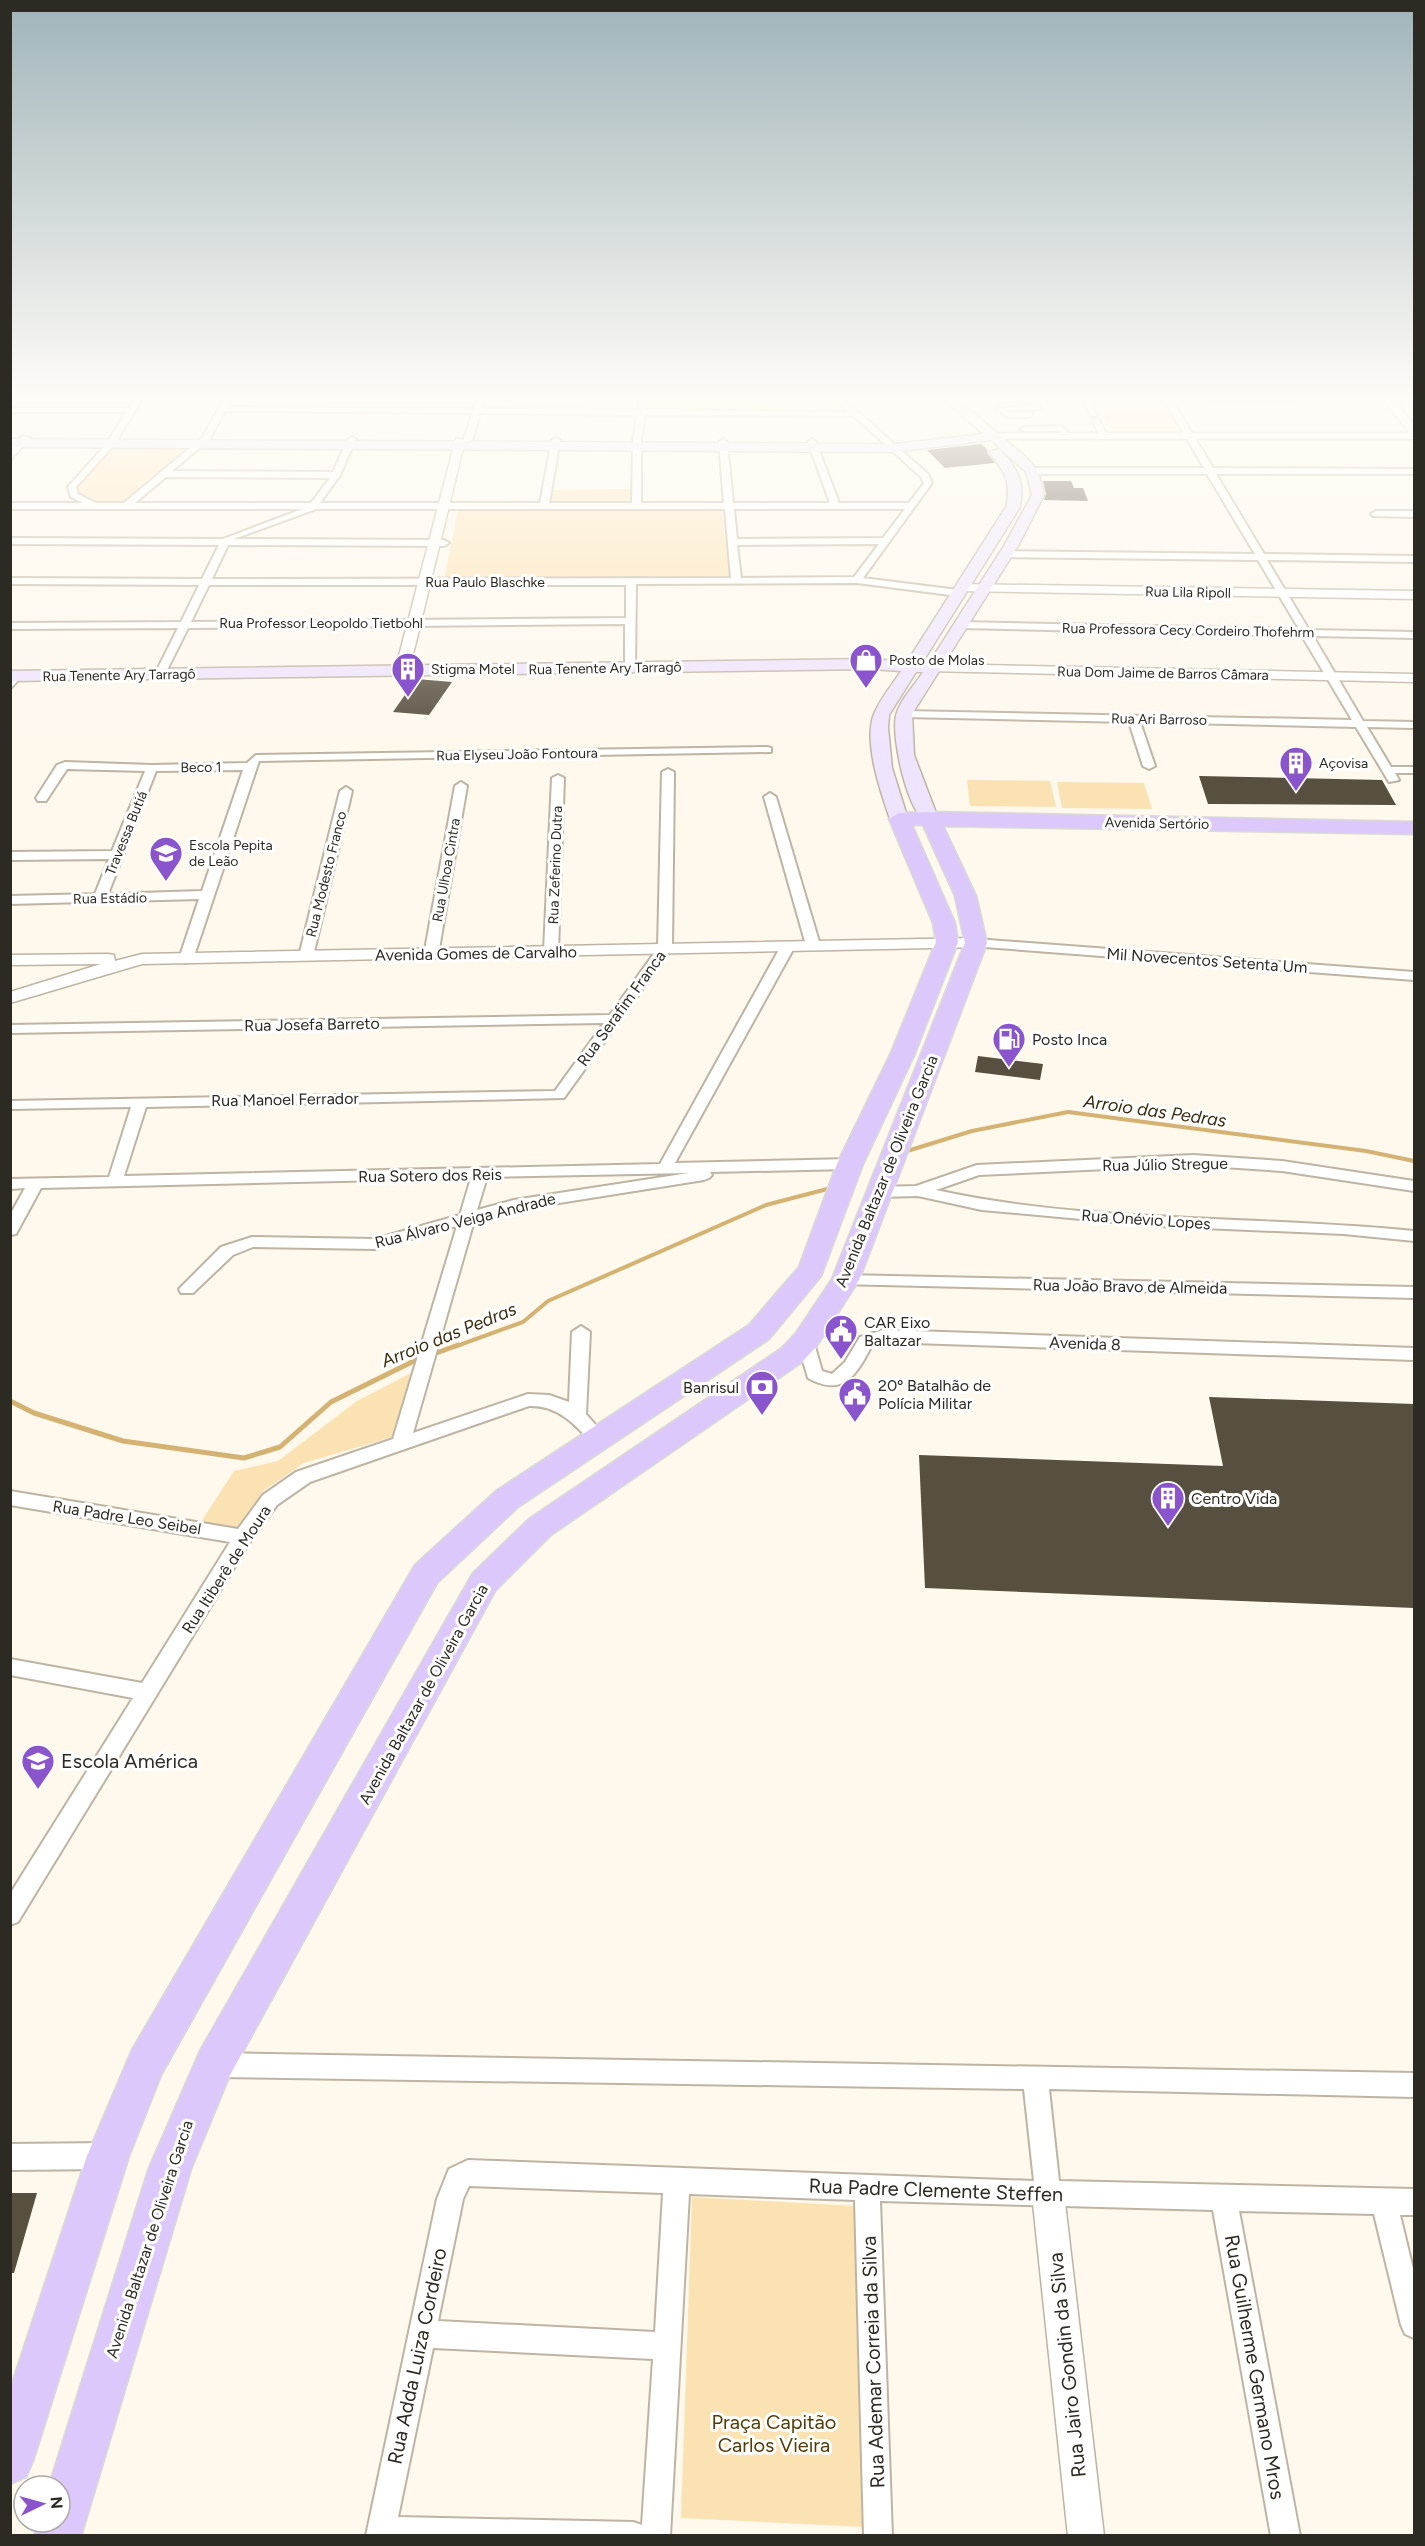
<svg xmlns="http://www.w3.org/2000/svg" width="1425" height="2546" font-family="Figtree,sans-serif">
<rect width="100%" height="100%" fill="#fef8ed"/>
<!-- green -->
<path fill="#fbe2b2" d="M 648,395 L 829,395 L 851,413 L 644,412 Z
M 1098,403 L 1167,403 L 1186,434 L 1114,435 Z
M 116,445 L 194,445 L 122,506 L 98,506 L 74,491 Z
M 631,489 L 629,505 L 550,505 L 552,490 Z
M 721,508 L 731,578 L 444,580 L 458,510 Z
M 967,780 L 1050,781 L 1056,807 L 970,806 Z
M 1057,782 L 1144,783 L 1152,809 L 1062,808 Z
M 415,1371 L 392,1437 L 304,1463 L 263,1491 L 238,1530 L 201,1522 L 234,1471 L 278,1461 L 357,1401 Z
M 692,2197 L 856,2206 L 865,2527 L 681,2518 Z"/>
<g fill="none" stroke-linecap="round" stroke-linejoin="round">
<!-- stream-far1 -->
<path stroke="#d4b372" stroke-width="4" d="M 904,1152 L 972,1131 L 1068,1112 L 1366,1151 L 1414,1161
M 454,1347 L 523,1322 L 548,1301 L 766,1205 L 831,1188"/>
<!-- stream -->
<path stroke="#d4b372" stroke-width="5" d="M 431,1355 L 458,1345
M 10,1401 L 34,1413 L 123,1441 L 244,1458 L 280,1447 L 331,1402 L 420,1358"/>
</g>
<!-- building -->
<path fill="#574f40" d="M 981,444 L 988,450 L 987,453 L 995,463 L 945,468 L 927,450 Z
M 1043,481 L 1071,481 L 1074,488 L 1083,488 L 1088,501 L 1044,500 L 1046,494 Z
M 416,679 L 452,682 L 429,715 L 393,712 Z
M 1199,776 L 1382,780 L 1396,805 L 1208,804 Z
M 978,1056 L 1043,1064 L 1040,1080 L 975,1072 Z
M 1209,1397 L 1414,1404 L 1414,1608 L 925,1588 L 919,1455 L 1223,1466 Z
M 10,2193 L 37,2193 L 14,2273 L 10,2273 Z"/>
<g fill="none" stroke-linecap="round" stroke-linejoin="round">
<defs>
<path id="minor" d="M 137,395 L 145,395 L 114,445 L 76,487 L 78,494 L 96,503 L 124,503 L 203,437 L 226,395 L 234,395 L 227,407 L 474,409 L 478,395 L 486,395 L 482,409 L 638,410 L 640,395 L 648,395 L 646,410 L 849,412 L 831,395 L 839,395 L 928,474 L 932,483 L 863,578 L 958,590 L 963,593 L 958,596 L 857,583 L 636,584 L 635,668 L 630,671 L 625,668 L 625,624 L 188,628 L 165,674 L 160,677 L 155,674 L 178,628 L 10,629 L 10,623 L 181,622 L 199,585 L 10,584 L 10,578 L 202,579 L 219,545 L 10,544 L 10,538 L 223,539 L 302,509 L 10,509 L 10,503 L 83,503 L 71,497 L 68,487 L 108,442 L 126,412 L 10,412 L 10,408 L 129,408 ZM 225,411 L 472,413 L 464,440 L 468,442 L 472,440 L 480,413 L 637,415 L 633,441 L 632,503 L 549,503 L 560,440 L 556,438 L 552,440 L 540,503 L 320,503 L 340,475 L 356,439 L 352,437 L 348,439 L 333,472 L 172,471 L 209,440 ZM 645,415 L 854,416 L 921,477 L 924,483 L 909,503 L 839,503 L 816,442 L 812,439 L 808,442 L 830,503 L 733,503 L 727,442 L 723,439 L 719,442 L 724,503 L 641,503 L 641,441 ZM 166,477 L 330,478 L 311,503 L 135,503 ZM 316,509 L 725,509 L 731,578 L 212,579 L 228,545 L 444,546 L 449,543 L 444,540 L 234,539 ZM 734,509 L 905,509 L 883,538 L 737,539 ZM 879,544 L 854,577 L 741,578 L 737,545 ZM 209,585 L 626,585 L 626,618 L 191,622 Z
M 1161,395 L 1169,395 L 1213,468 L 1414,469 L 1414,474 L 1216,474 L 1264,554 L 1414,556 L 1414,562 L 1267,560 L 1309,630 L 1414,632 L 1414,638 L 1313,636 L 1363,721 L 1414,722 L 1414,728 L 1367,727 L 1391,767 L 1414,767 L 1414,773 L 1395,773 L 1399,780 L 1389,782 L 1356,727 L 1140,722 L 1155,766 L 1149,769 L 1143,766 L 1129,722 L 904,717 L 898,714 L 904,711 L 1352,720 L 1302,636 L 961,628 L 956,625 L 961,622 L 1299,629 L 1258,560 L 1005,557 L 1000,554 L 1005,551 L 1255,554 L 1207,474 L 1032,474 L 1028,471 L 1032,468 L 1204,468 Z
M 1034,401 L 1040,401 L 1040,409 L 1007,411 L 1033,413 L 1030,417 L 1007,417 L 996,409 L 1033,405 Z
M 1084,401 L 1090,401 L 1097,416 L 1091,416 Z
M 1096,419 L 1100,421 L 1108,438 L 1101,436 L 1092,421 Z
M 1061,426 L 1070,434 L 1070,438 L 1064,438 L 1059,431 L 1024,431 L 1020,429 L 1024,427 Z
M 1376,511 L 1414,511 L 1414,517 L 1373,516 L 1371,514 Z
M 13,674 L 22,676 L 10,689 Z
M 767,747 L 771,748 L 771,752 L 259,761 L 193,959 L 186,963 L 179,959 L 199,899 L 10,904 L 10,896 L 95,894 L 109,859 L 10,860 L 10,852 L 112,851 L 145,771 L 67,769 L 46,801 L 38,801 L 36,798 L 57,765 L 65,762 L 152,765 L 247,763 L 256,755 ZM 243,770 L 202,891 L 108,894 L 156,771 Z
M 668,769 L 674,772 L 672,948 L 564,1098 L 146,1107 L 124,1176 L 660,1164 L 781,946 L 788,942 L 795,946 L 675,1163 L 850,1159 L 858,1164 L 850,1169 L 710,1172 L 712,1175 L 709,1178 L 704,1180 L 515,1210 L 474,1221 L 413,1433 L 528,1394 L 549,1395 L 569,1402 L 572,1332 L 581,1326 L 590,1332 L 586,1414 L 607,1438 L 604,1443 L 592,1443 C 574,1423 557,1405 529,1406 L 310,1482 L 277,1505 L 250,1542 L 18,1922 L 10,1925 L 10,1894 L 133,1698 L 10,1675 L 10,1659 L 142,1683 L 230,1542 L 10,1505 L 10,1491 L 238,1529 L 263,1495 L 296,1472 L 393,1439 L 457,1226 L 375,1249 L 253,1247 L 233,1255 L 193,1293 L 181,1293 L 179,1289 L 221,1247 L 252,1237 L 375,1239 L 460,1215 L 471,1178 L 41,1188 L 16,1234 L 10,1235 L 10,1215 L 25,1188 L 10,1189 L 10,1179 L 109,1177 L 131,1107 L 10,1109 L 10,1101 L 555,1091 L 604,1023 L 10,1033 L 10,1025 L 610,1015 L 658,948 L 662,772 ZM 689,1173 L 514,1200 L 477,1210 L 487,1177 Z
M 558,775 L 564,778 L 558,951 L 551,955 L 544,951 L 552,778 Z
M 461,782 L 467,786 L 438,955 L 431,959 L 424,955 L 455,786 Z
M 346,787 L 352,791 L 313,956 L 306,960 L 299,956 L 340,791 Z
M 770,793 L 776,797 L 820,945 L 818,948 L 808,948 L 806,945 L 764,797 Z
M 976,939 L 1414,972 L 1414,980 L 971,946 L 971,940 Z
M 1193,1155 L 1282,1161 L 1414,1181 L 1414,1191 L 1282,1171 L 1193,1165 L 979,1175 L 936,1190 C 1091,1224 1256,1215 1414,1231 L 1414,1241 L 1344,1234 L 1157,1226 L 982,1210 L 918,1196 L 879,1197 L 871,1192 L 879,1187 L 916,1186 L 977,1165 Z
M 845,1275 L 1414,1287 L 1414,1298 L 839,1284 L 837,1280 L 839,1276 Z
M 883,1330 L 1414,1348 L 1414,1360 L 883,1342 L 872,1345 C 857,1374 844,1398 808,1378 L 797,1340 L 800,1336 L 812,1336 L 822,1371 L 832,1374 L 845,1362 L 860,1337 Z
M 215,2053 L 1414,2073 L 1414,2097 L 1049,2089 L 1059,2181 L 1414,2189 L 1414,2215 L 1400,2215 L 1414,2273 L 1414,2338 L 1405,2334 L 1401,2325 L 1374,2214 L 1239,2211 L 1300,2536 L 1271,2536 L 1213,2210 L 880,2201 L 892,2536 L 864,2536 L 855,2200 L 689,2194 L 670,2536 L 366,2536 L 437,2199 L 449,2169 L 468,2160 L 1034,2181 L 1024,2089 L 215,2077 L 206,2073 L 203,2065 L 206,2057 ZM 469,2186 L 663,2193 L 655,2332 L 438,2321 L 463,2199 ZM 433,2348 L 653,2359 L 642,2525 L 633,2522 L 398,2517 Z
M 108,2143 L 117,2147 L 121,2156 L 117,2165 L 108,2169 L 10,2170 L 10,2144 Z"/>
<path id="tertiary" d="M 1414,395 L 1414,400 L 1394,400 L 1414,425 L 1414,439 L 994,439 L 989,436 L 994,433 L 1410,433 L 1383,400 L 951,402 L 946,399 L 951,396 Z
M 22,436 L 31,438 L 10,461 L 10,450 Z
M 456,438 L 465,440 L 409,671 L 402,675 L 395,671 Z
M 961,584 L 1414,591 L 1414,599 L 957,591 L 955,588 Z
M 932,664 L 1414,674 L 1414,682 L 927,671 L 927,665 Z
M 976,938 L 982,939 L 984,943 L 982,947 L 142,964 L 10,1003 L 10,992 L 101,964 L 10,965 L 10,955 L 108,954 L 114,955 L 115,961 L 142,954 Z
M 1048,2178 L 1059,2183 L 1064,2194 L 1104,2536 L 1068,2536 L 1032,2194 L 1037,2183 Z"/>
<path id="secondary" d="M 939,395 L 952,395 L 1027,458 L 1038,471 L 1044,495 L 1018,546 L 912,714 L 914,755 L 938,818 L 935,822 L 929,823 C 908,818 891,736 896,716 C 899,701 915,685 923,672 L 916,672 L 889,715 L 888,728 L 892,768 L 908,819 L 899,824 L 890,819 C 881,793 863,741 874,714 C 880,699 893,684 901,671 L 871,669 L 10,681 L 10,671 L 871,659 L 907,662 L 1006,507 C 1012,481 1004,471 989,452 L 999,449 C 1017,467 1025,482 1020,507 L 922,663 L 929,663 L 1004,546 L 1032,495 L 1026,472 L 991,440 L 894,452 L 10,447 L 10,439 L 894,444 L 983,434 Z"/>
<path id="primary" d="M 929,812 L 1414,822 L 1414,834 L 943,826 L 976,896 L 987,943 L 859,1280 L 816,1347 L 802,1362 L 551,1535 L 495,1591 L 229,2077 L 191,2169 L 81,2536 L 34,2536 L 38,2522 L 60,2522 L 60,2486 L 49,2486 L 149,2168 L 200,2051 L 473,1573 L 529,1519 L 782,1348 L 796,1333 L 832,1279 L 965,943 L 955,896 L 923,825 L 912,825 L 955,923 L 958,942 L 915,1053 L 863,1164 L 821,1276 L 769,1339 L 518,1507 L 437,1583 L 161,2075 L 129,2156 L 33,2461 L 26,2477 L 10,2484 L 10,2390 L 87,2156 L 132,2050 L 415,1565 L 496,1491 L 749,1325 L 799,1267 L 837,1164 L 891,1053 L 936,942 L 933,923 L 889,819 L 899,813 Z"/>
</defs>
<!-- minor casing -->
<use href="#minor" stroke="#beb4a3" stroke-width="4"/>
<!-- tertiary casing -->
<use href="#tertiary" stroke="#beb4a3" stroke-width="3"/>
<!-- secondary casing -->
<use href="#secondary" stroke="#beb4a3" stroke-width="3"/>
<!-- primary casing -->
<use href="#primary" stroke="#d9d9d7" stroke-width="3"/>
<!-- minor -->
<use href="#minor" fill="#fff" fill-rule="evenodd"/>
<!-- tertiary -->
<use href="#tertiary" fill="#fff" fill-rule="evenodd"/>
<!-- secondary -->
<use href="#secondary" fill="#eee4fd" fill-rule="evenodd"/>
<!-- primary -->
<use href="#primary" fill="#dcc8fb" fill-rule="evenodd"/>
</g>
<!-- sky -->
<linearGradient id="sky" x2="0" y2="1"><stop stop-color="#a0b4b9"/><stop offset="0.53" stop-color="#fffcf7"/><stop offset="1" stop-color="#fffcf7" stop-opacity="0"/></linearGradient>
<rect width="1425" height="751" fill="url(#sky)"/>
<!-- icons -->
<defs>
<symbol id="shop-pin" viewBox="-11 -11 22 30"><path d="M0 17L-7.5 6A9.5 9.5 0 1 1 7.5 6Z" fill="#8954cc" stroke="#fff"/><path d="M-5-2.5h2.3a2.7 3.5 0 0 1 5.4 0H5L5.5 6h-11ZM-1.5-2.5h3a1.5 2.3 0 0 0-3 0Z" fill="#fff"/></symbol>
<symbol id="building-pin" viewBox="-11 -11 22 30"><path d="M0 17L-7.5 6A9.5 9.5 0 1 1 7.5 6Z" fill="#8954cc" stroke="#fff"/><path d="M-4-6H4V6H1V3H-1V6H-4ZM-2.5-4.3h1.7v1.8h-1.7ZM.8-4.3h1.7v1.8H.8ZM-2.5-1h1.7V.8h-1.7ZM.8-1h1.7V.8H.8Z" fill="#fff"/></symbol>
<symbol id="school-pin" viewBox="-11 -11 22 30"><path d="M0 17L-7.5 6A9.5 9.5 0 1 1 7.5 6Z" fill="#8954cc" stroke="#fff"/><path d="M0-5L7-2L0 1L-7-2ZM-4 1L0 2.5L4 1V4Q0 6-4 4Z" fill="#fff"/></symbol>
<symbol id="fuel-pin" viewBox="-11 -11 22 30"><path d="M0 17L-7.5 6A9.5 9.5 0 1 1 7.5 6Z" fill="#8954cc" stroke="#fff"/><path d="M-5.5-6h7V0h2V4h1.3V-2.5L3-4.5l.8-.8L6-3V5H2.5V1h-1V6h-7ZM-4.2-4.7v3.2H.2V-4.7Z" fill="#fff"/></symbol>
<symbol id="civic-pin" viewBox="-11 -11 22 30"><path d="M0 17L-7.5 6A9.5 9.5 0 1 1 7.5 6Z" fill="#8954cc" stroke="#fff"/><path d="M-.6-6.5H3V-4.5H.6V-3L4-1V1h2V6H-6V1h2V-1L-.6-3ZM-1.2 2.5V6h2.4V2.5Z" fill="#fff"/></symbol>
<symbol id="bank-pin" viewBox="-11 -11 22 30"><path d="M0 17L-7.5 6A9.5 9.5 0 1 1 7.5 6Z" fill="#8954cc" stroke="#fff"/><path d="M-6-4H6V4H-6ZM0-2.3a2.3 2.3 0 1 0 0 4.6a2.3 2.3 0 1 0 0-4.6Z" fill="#fff"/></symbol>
</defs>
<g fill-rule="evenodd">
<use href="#shop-pin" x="847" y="641" width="38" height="52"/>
<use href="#building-pin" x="389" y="650" width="38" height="52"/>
<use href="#building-pin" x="1277" y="744" width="38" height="52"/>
<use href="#school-pin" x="147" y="834" width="38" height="52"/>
<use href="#fuel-pin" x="990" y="1020" width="38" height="52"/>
<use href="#civic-pin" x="822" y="1312" width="38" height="52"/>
<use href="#bank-pin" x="743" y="1368" width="38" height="52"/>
<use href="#civic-pin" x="836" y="1375" width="38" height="52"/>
<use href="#building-pin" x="1149" y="1479" width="38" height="52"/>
<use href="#school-pin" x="19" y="1742" width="38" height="52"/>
</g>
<g text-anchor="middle" stroke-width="6" stroke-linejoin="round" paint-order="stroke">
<!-- far-street labels -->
<g font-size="14" fill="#2d2a23" stroke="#fff">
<text x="485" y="587">Rua Paulo Blaschke</text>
<text transform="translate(1188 592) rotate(1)" y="5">Rua Lila Ripoll</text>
<text x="321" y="628">Rua Professor Leopoldo Tietbohl</text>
<text transform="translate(1188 630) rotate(1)" y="5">Rua Professora Cecy Cordeiro Thofehrm</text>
<text transform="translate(605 668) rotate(-1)" y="5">Rua Tenente Ary Tarragô</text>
<text transform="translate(1163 673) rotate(1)" y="5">Rua Dom Jaime de Barros Câmara</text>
<text transform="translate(119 675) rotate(-1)" y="5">Rua Tenente Ary Tarragô</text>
<text transform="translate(1159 719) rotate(1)" y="5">Rua Ari Barroso</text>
<text transform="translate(517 754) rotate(-1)" y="5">Rua Elyseu João Fontoura</text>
<text transform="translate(201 767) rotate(-1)" y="5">Beco 1</text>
<text transform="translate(1157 823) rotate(1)" y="5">Avenida Sertório</text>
<text transform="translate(126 833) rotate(-68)" y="5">Travessa Butiá</text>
<text transform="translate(555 865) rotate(-88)" y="5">Rua Zeferino Dutra</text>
<text transform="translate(446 870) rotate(-80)" y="5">Rua Ulhoa Cintra</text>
<text transform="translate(326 874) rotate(-76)" y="5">Rua Modesto Franco</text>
<text transform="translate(110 898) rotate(-1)" y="5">Rua Estádio</text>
</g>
<!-- far-poi labels -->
<g font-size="14" fill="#2d2a23" stroke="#fff" text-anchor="start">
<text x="889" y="665">Posto de Molas</text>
<text x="431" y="674">Stigma Motel</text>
<text x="1319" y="768">Açovisa</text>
<text x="189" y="850">Escola Pepita<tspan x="189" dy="16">de Leão</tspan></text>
</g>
<!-- street labels -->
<g font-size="16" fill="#2d2a23" stroke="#fff">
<text transform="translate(476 953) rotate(-1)" y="6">Avenida Gomes de Carvalho</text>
<text transform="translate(1207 960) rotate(4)" y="6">Mil Novecentos Setenta Um</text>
<text transform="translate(621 1008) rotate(-54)" y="6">Rua Serafim Franca</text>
<text transform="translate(312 1024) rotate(-1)" y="6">Rua Josefa Barreto</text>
<text transform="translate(285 1099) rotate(-1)" y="6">Rua Manoel Ferrador</text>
<text transform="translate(1165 1164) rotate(-1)" y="6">Rua Júlio Stregue</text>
<text transform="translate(886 1171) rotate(-68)" y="6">Avenida Baltazar de Oliveira Garcia</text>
<text transform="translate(430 1175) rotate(-1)" y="6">Rua Sotero dos Reis</text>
<text transform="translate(1146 1219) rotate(4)" y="6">Rua Onévio Lopes</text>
<text transform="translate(465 1220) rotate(-14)" y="6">Rua Álvaro Veiga Andrade</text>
<text transform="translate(1130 1286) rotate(1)" y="6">Rua João Bravo de Almeida</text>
<text transform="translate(1085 1343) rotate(2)" y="6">Avenida 8</text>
<text transform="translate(127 1517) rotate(9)" y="6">Rua Padre Leo Seibel</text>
<text transform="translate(226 1569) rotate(-57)" y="6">Rua Itiberê de Moura</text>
<text transform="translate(423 1694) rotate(-61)" y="6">Avenida Baltazar de Oliveira Garcia</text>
<text transform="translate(149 2239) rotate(-72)" y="6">Avenida Baltazar de Oliveira Garcia</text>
</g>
<!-- poi labels -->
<g font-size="16" fill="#2d2a23" stroke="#fff" text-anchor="start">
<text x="1032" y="1045">Posto Inca</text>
<text x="864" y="1328">CAR Eixo<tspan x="864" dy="18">Baltazar</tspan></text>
<text x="878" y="1391">20º Batalhão de<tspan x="878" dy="18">Polícia Militar</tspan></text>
<text x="739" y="1393" text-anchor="end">Banrisul</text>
<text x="1191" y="1504">Centro Vida</text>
</g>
<!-- water labels -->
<g font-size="18" font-style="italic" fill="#3a2b0e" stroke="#fff">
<text transform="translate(1155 1111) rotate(8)" y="6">Arroio das Pedras</text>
<text transform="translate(449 1335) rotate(-22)" y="6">Arroio das Pedras</text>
</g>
<!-- near-poi labels -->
<g font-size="20" fill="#2d2a23" stroke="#fff" text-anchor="start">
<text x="61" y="1768">Escola América</text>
</g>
<!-- near-street labels -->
<g font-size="20" fill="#2d2a23" stroke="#fff">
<text transform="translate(936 2190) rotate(2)" y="7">Rua Padre Clemente Steffen</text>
<text transform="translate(417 2356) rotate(-78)" y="7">Rua Adda Luiza Cordeiro</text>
<text transform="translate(873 2362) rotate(-92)" y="7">Rua Ademar Correia da Silva</text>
<text transform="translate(1067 2365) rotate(-96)" y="7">Rua Jairo Gondin da Silva</text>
<text transform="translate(1255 2367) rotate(80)" y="7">Rua Guilherme Germano Mros</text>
</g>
<!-- near-park labels -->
<g font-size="20" fill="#533d06" stroke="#fff">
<text x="774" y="2429">Praça Capitão<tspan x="774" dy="23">Carlos Vieira</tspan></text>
</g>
</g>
<!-- border -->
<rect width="1425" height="2546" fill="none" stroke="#2d2a23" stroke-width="24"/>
<!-- north arrow -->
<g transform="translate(42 2504) rotate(85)"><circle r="28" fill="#ffffff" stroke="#abaaa7" stroke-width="1.5"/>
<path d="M0-4.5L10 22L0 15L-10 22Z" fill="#8954cc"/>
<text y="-9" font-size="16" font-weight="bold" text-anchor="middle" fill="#2d2a23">N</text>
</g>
</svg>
